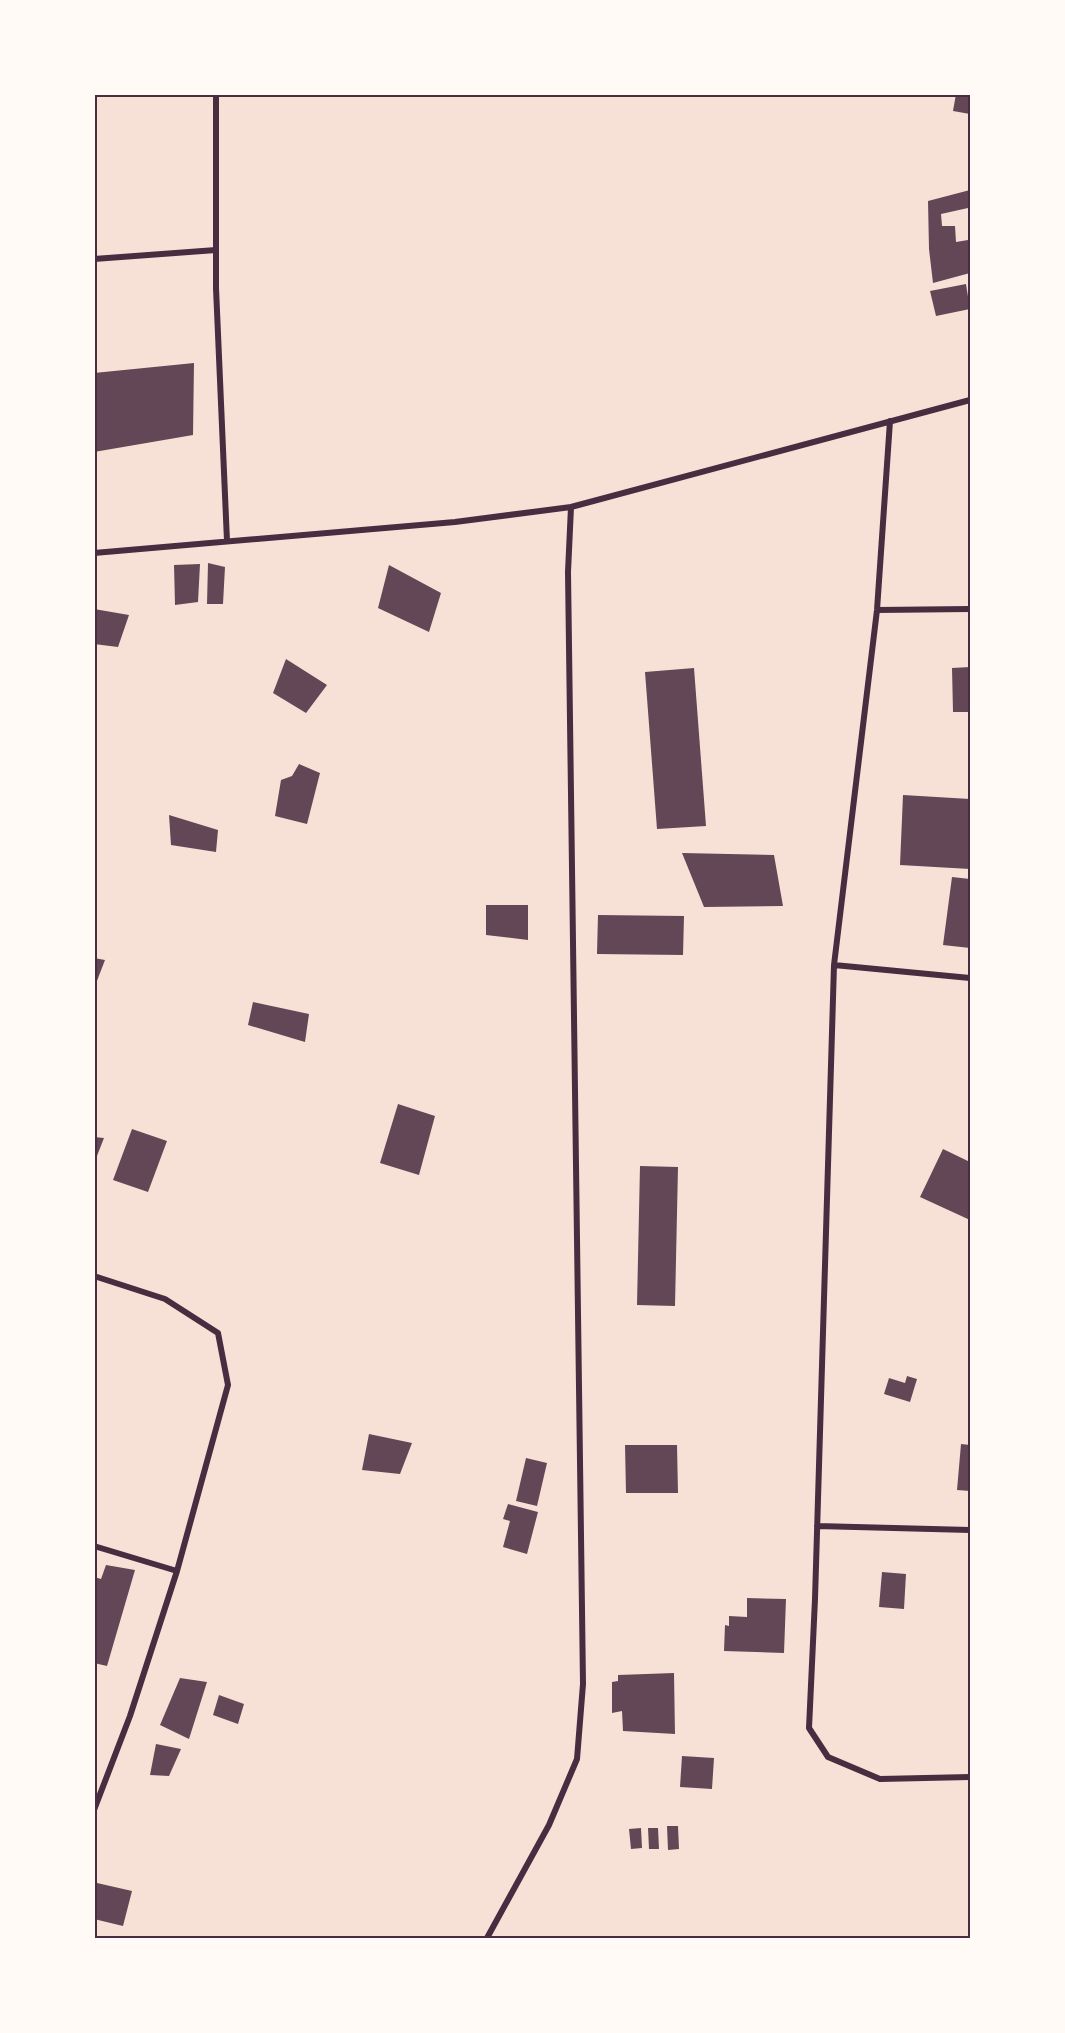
<svg xmlns="http://www.w3.org/2000/svg" width="1065" height="2033" font-family="Roboto,sans-serif">
<rect width="100%" height="100%" fill="#f7e1d7"/>
<!-- building -->
<path fill="#644757" d="M 956,94 L 970,94 L 970,114 L 953,111 Z
M 970,190 L 970,215 L 968,208 L 941,214 L 942,226 L 955,226 L 956,242 L 968,240 L 970,250 L 970,273 L 933,283 L 929,249 L 928,201 Z
M 966,284 L 970,309 L 936,316 L 930,291 Z
M 194,363 L 193,435 L 94,452 L 94,373 Z
M 208,563 L 225,567 L 223,604 L 207,604 Z
M 200,564 L 198,602 L 175,605 L 174,565 Z
M 389,565 L 441,593 L 429,632 L 378,608 Z
M 94,609 L 129,615 L 118,647 L 94,644 Z
M 286,659 L 327,685 L 306,713 L 273,693 Z
M 970,667 L 970,712 L 953,712 L 952,668 Z
M 694,668 L 706,826 L 657,829 L 645,672 Z
M 299,764 L 320,773 L 307,824 L 275,816 L 281,780 L 292,776 Z
M 903,795 L 970,799 L 970,869 L 900,865 Z
M 169,815 L 218,830 L 216,852 L 171,845 Z
M 682,853 L 774,855 L 783,906 L 704,907 Z
M 952,877 L 970,879 L 970,948 L 943,945 Z
M 486,905 L 528,905 L 528,940 L 486,935 Z
M 598,915 L 684,916 L 683,955 L 597,954 Z
M 94,958 L 105,960 L 95,986 L 94,986 Z
M 253,1002 L 309,1014 L 305,1042 L 248,1025 Z
M 398,1104 L 435,1116 L 419,1175 L 380,1163 Z
M 132,1129 L 167,1141 L 148,1192 L 113,1180 Z
M 94,1137 L 104,1138 L 95,1161 L 94,1161 Z
M 943,1149 L 970,1162 L 970,1220 L 920,1197 Z
M 640,1166 L 678,1167 L 675,1306 L 637,1305 Z
M 907,1376 L 917,1379 L 910,1402 L 884,1394 L 889,1378 L 905,1383 Z
M 369,1434 L 412,1443 L 400,1474 L 362,1470 Z
M 961,1444 L 970,1445 L 970,1491 L 957,1490 Z
M 625,1445 L 677,1445 L 678,1493 L 626,1493 Z
M 526,1458 L 547,1463 L 537,1506 L 516,1501 Z
M 508,1504 L 538,1512 L 527,1554 L 503,1547 L 510,1521 L 503,1519 Z
M 106,1565 L 135,1570 L 107,1666 L 94,1663 L 94,1577 L 101,1579 Z
M 882,1572 L 906,1574 L 904,1609 L 879,1607 Z
M 747,1598 L 786,1599 L 784,1653 L 724,1651 L 725,1625 L 729,1626 L 729,1616 L 747,1617 Z
M 674,1673 L 675,1734 L 623,1731 L 622,1711 L 612,1713 L 612,1682 L 618,1681 L 618,1675 Z
M 180,1678 L 207,1682 L 189,1739 L 160,1725 Z
M 219,1695 L 244,1704 L 238,1724 L 213,1715 Z
M 156,1744 L 181,1749 L 169,1776 L 150,1775 Z
M 682,1756 L 714,1758 L 712,1789 L 680,1787 Z
M 667,1826 L 678,1826 L 679,1849 L 668,1850 Z
M 641,1828 L 642,1848 L 631,1849 L 629,1829 Z
M 648,1828 L 658,1828 L 659,1849 L 649,1849 Z
M 97,1883 L 132,1891 L 123,1926 L 94,1919 L 94,1893 Z"/>
<g fill="none" stroke-linecap="round" stroke-linejoin="round">
<!-- minor -->
<path stroke="#4a2c40" stroke-width="6" d="M 216,94 L 216,288 L 227,541
M 94,259 L 216,250
M 890,421 L 877,610 L 834,965 L 815,1599 L 809,1728 L 828,1757 L 880,1779 L 970,1777
M 571,507 L 970,400
M 94,553 L 455,522 L 571,507 L 568,572 L 583,1684 L 577,1759 L 549,1825 L 487,1938
M 877,610 L 970,609
M 834,965 L 970,978
M 94,1276 L 165,1299 L 218,1333 L 228,1385 L 177,1571 L 130,1716 L 94,1810
M 817,1526 L 970,1530
M 94,1546 L 177,1571"/>
</g>
<!-- border -->
<rect width="1065" height="2033" fill="none" stroke="#fffaf5" stroke-width="192"/>
<rect x="96" y="96" width="873" height="1841" fill="none" stroke="#4a2c40" stroke-width="2"/>
</svg>
